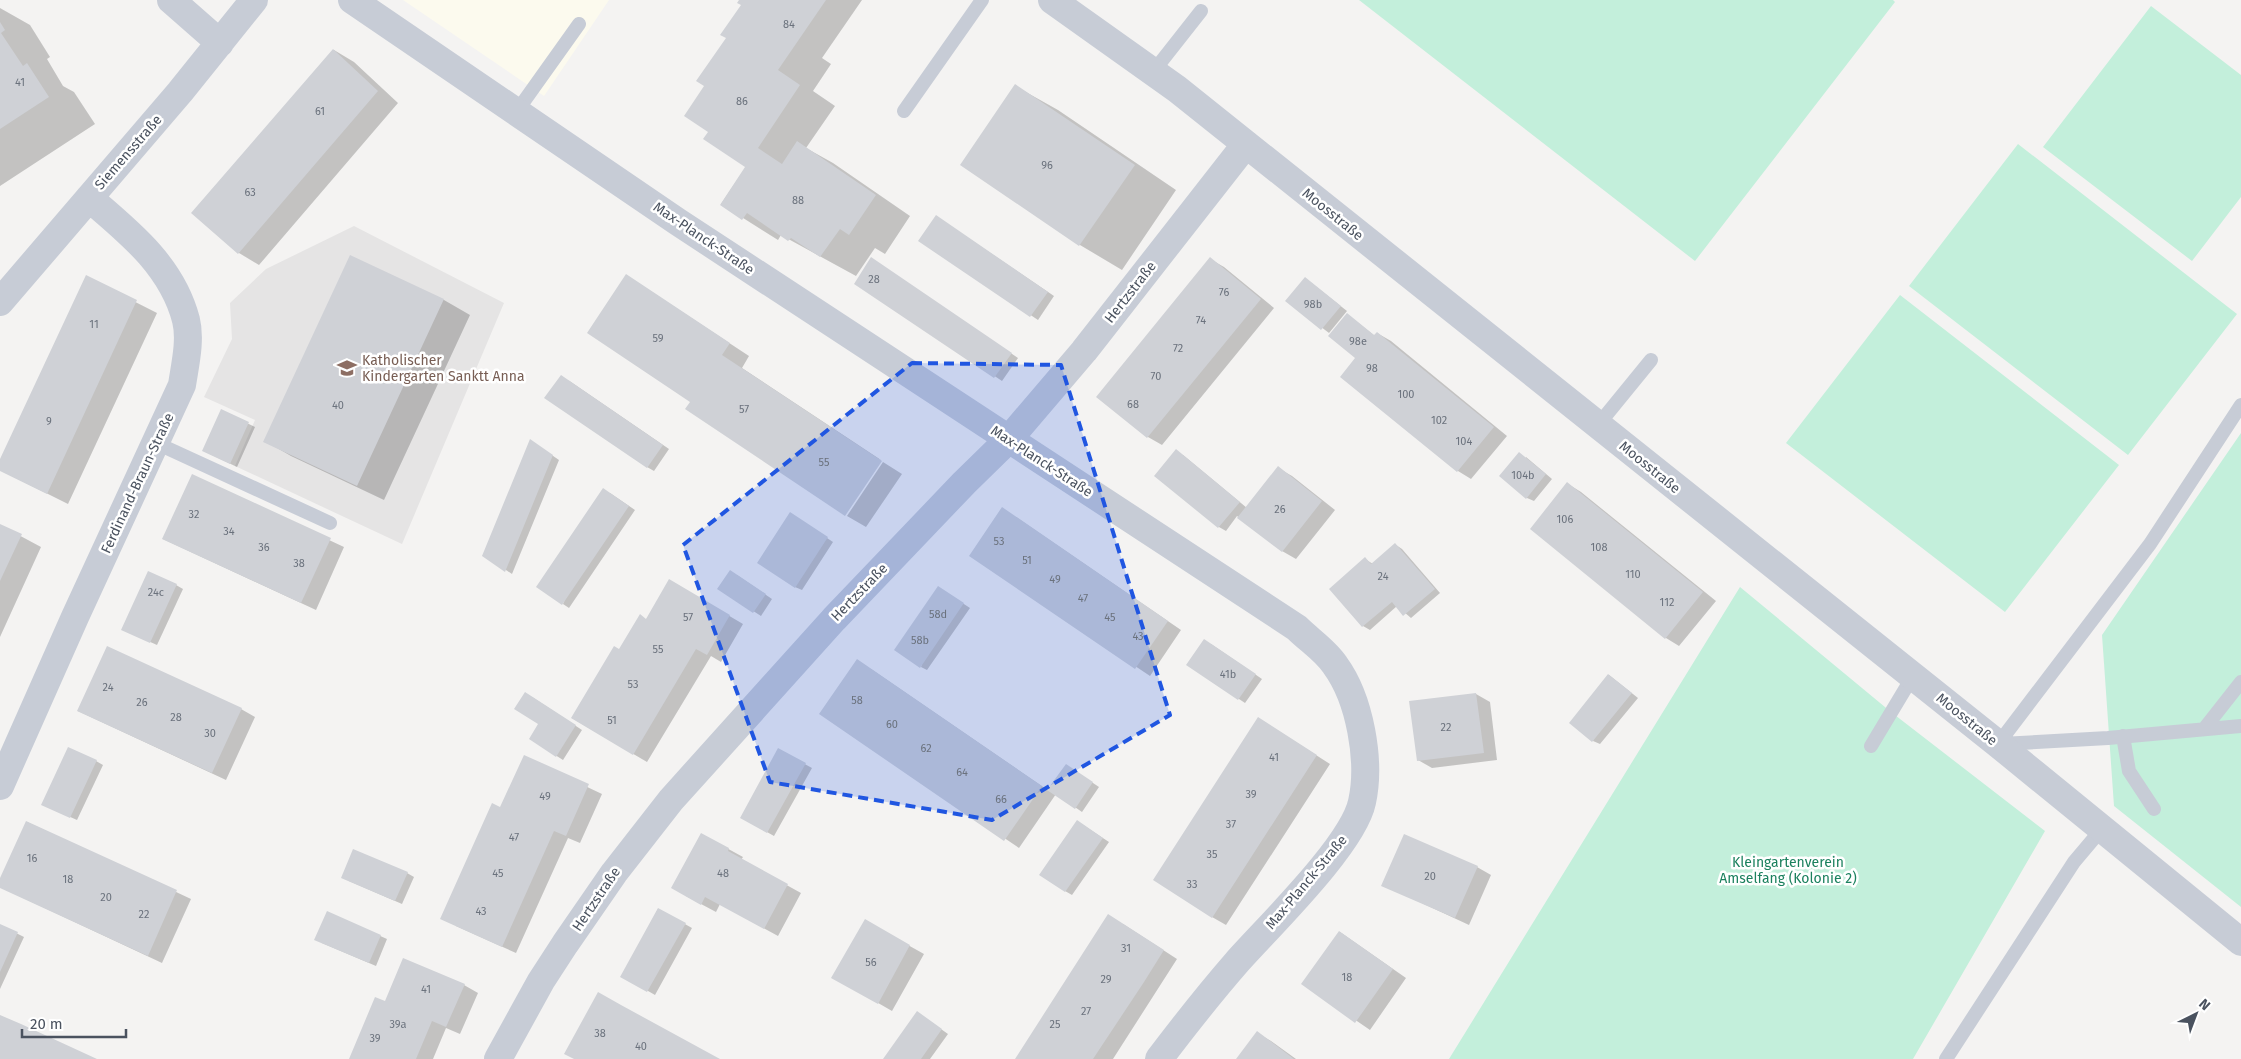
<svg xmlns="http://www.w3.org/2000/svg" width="2241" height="1059" font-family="'Fira Sans',sans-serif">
<rect width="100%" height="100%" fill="#f4f3f2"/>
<!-- commercial -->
<path fill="#fcfaee" d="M 403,0 L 609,0 L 544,96 Z"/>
<!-- education -->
<path fill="#e5e4e4" d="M 354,226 L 504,303 L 402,544 L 235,466 L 255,420 L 204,397 L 232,339 L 230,303 L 266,269 Z"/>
<!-- green -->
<path fill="#c3efdb" d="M 1359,0 L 1893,0 L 1895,2 L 1695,261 Z
M 2151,6 L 2241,75 L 2241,197 L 2192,261 L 2043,147 Z
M 2018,144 L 2237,314 L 2128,455 L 1909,286 Z
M 1900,295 L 2119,465 L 2005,612 L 1786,443 Z
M 2241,433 L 2241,907 L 2114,806 L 2102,635 Z
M 1740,587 L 1891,712 L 2045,831 L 1913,1059 L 1449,1059 Z"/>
<!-- shadow -->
<path fill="#0003" d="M 740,0 L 862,0 L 822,58 L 831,64 L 813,91 L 835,106 L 806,148 L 833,163 L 910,216 L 885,254 L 875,248 L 856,276 L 781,235 L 778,240 L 721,204 L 746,167 L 710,132 L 706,86 L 742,5 Z
M 0,8 L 30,25 L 50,57 L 47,59 L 63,86 L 74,92 L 95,124 L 0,186 Z
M 334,50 L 354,62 L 398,103 L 259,265 L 239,253 L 193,212 Z
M 1015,86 L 1058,110 L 1176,190 L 1122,270 L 1080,245 L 962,165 Z
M 943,221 L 1054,296 L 1038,320 L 920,241 Z
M 351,257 L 444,300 L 470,315 L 384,500 L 291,456 L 265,441 Z
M 1210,259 L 1224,267 L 1274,308 L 1162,445 L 1148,437 L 1098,397 Z
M 878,263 L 1018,358 L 1002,381 L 856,283 Z
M 626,275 L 749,356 L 742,368 L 881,460 L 692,402 Z
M 86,277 L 157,313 L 68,504 L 0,470 L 0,462 Z
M 1305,278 L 1347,311 L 1329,333 L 1287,301 Z
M 1348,315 L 1375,336 L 1377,333 L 1391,341 L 1507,436 L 1471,479 L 1458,471 L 1357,358 Z
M 568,380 L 669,449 L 654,471 L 647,467 Z
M 222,411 L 255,427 L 237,467 L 210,454 Z
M 537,445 L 559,460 L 512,574 L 484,555 Z
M 1183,455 L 1247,508 L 1278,468 L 1292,476 L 1335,510 L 1296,559 L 1282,551 L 1237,516 L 1226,531 L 1219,527 L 1155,476 Z
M 1526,457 L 1552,479 L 1534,501 L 1527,498 Z
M 883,462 L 902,474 L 866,527 L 847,516 Z
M 192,476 L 344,547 L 316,610 L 163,539 Z
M 1568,484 L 1581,492 L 1716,601 L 1679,646 L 1666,638 Z
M 610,493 L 635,510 L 569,608 L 563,604 Z
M 1016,517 L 1181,630 L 1150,676 L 971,556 Z
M 797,518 L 833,542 L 802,590 L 795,587 Z
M 0,525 L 41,547 L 0,637 Z
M 1396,545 L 1402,549 L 1440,593 L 1411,618 L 1397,606 L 1370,630 L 1363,626 L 1330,589 L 1365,559 L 1373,564 Z
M 737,575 L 772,599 L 761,616 L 719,589 Z
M 670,581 L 743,624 L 721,662 L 711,656 L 647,762 L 572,718 L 619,651 L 646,620 Z
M 176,585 L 183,589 L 157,645 L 130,633 Z
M 944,591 L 970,608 L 927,670 L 921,667 Z
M 1211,644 L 1262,679 L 1245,703 L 1188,665 Z
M 871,669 L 1049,791 L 1072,769 L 1099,787 L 1082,812 L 1056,794 L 1019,848 L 821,714 Z
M 1609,675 L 1638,698 L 1600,744 L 1593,741 Z
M 1476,694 L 1490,702 L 1497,760 L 1432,768 L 1418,760 Z
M 532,697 L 582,730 L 563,760 L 530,739 L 540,724 Z
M 241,709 L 255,717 L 226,780 L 78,711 Z
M 1272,727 L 1330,764 L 1226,925 L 1212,917 Z
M 779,750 L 812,768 L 774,836 L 742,818 Z
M 524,757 L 602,794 L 580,843 L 568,838 L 516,953 L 456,926 L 501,808 Z
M 96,761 L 103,765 L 77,820 L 50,808 Z
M 27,822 L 191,899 L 162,963 L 0,887 L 0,881 Z
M 1083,825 L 1109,842 L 1072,895 L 1065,891 Z
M 701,834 L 743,857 L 741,860 L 801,893 L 778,936 L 720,904 L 716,912 L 686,896 Z
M 1477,867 L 1491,875 L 1469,925 L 1383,885 Z
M 407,873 L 414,877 L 402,904 L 349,881 Z
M 658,909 L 692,928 L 655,995 L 622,976 Z
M 327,912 L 387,939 L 376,966 L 322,943 Z
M 865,921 L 924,954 L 892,1011 L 833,977 Z
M 1123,924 L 1177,959 L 1113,1059 L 1016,1059 Z
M 0,925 L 24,937 L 0,989 Z
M 1340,932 L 1406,978 L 1370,1030 L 1303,984 Z
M 464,985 L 478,993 L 460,1034 L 446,1028 L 433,1059 L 350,1059 Z
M 924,1017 L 948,1034 L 930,1059 L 885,1059 Z
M 1257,1033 L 1271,1041 L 1296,1059 L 1237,1059 Z"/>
<!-- building -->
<path fill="#cfd1d6" d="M 739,0 L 826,0 L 778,70 L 800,85 L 758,148 L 782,164 L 797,141 L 876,195 L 849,235 L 840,229 L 820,257 L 791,238 L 788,241 L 747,213 L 742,220 L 720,205 L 745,167 L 703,139 L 708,132 L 684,116 L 704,86 L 696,81 L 726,38 L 720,35 L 741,5 L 737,3 Z
M 0,22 L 5,30 L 1,33 L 23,66 L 27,63 L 49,97 L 0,129 Z
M 333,49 L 378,91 L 238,254 L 191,213 Z
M 1015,84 L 1135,165 L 1079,246 L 960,165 Z
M 936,215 L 1048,292 L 1030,317 L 918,241 Z
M 350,255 L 444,299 L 357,486 L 263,442 Z
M 871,257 L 1012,353 L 994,378 L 854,284 Z
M 1210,257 L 1261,299 L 1147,438 L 1096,397 Z
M 626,274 L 730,343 L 722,355 L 882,461 L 845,516 L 685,409 L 690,402 L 587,333 Z
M 86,275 L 137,300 L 47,494 L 0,471 L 0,459 Z
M 1305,277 L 1341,306 L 1321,330 L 1285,301 Z
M 1347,313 L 1374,335 L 1377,332 L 1494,427 L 1457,472 L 1340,377 L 1355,358 L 1328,336 Z
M 561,375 L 663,445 L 647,468 L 544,398 Z
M 221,409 L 249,422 L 230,464 L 202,451 Z
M 530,439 L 553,455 L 505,572 L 482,556 Z
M 1176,449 L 1240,502 L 1218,528 L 1154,476 Z
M 1519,452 L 1546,474 L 1526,499 L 1499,476 Z
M 1278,466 L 1322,501 L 1282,552 L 1237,518 Z
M 192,474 L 331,538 L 301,603 L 162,539 Z
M 1567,482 L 1703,592 L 1665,639 L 1530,529 Z
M 603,488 L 629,506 L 562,605 L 536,587 Z
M 1002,507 L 1168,621 L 1135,669 L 969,556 Z
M 790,512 L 828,537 L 795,588 L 757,563 Z
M 0,524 L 22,534 L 0,581 Z
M 1395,543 L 1435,589 L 1403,616 L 1392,602 L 1362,627 L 1329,589 L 1365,557 L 1371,564 Z
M 730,570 L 766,594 L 753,613 L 717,589 Z
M 148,571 L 177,584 L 150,643 L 121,630 Z
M 669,579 L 730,615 L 707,655 L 696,649 L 633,755 L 571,718 L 614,646 L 619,649 L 640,614 L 646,619 Z
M 938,586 L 964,603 L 920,668 L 894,650 Z
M 1204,639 L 1256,674 L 1238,700 L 1186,665 Z
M 107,646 L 242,708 L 212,773 L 77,711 Z
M 857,659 L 1042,786 L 1004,841 L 819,714 Z
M 1608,674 L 1632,693 L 1592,742 L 1569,723 Z
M 525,692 L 576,725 L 556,757 L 529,739 L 538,724 L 514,709 Z
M 1476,693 L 1484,753 L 1417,761 L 1409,701 Z
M 1258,717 L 1317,755 L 1212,918 L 1153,880 Z
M 68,747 L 97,760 L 70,818 L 41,805 Z
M 778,748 L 806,763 L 767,833 L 740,818 Z
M 524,755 L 589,784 L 566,836 L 554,831 L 502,947 L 440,919 L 492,803 L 500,807 Z
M 1066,764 L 1093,782 L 1075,809 L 1047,790 Z
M 1077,820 L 1103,838 L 1065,892 L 1039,875 Z
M 26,821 L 177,890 L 148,956 L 0,888 L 0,878 Z
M 701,833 L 729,848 L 728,851 L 788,884 L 764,929 L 705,897 L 701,905 L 671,888 Z
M 1404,834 L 1478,866 L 1455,918 L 1381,886 Z
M 353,849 L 408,872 L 395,901 L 341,878 Z
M 658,908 L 686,923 L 647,992 L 620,977 Z
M 327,911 L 381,935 L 369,963 L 314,940 Z
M 1108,914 L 1164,950 L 1144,982 L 1093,1059 L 1015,1059 Z
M 865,919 L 910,945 L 878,1004 L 831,978 Z
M 0,924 L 18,932 L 0,972 Z
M 1339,931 L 1393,969 L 1355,1023 L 1301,984 Z
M 403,958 L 465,984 L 446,1027 L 432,1021 L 416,1059 L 349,1059 L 375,997 L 385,1001 Z
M 598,992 L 621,1005 L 720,1059 L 574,1059 L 564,1054 Z
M 917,1011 L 942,1029 L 921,1059 L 883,1059 Z
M 0,1015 L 21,1024 L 97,1059 L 0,1059 Z
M 1257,1031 L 1294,1059 L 1236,1059 Z"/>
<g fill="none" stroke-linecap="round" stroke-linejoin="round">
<!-- lane -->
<path stroke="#c7ccd6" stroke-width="14" d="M 1153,72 L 1201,11
M 517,111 L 579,24
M 904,111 L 982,0
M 1598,425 L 1651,360
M 156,443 L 330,523
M 2204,729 L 2241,682
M 2123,736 L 2129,771 L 2154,809
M 1998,744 L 2150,544 L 2241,405
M 2001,744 L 2108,738 L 2241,726
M 1871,746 L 1913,676
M 1946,1059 L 2074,862 L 2101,830"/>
<!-- street -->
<path stroke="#c7ccd6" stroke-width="28" d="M 171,0 L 220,43
M 352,0 L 678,222 L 1297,628 C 1309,640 1326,651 1335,665 C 1360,699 1371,761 1362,802 C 1353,845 1268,927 1237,962 C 1210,993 1184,1026 1159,1059
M 1052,0 L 1177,89 L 1998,744 L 2241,942
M 0,302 L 180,92 L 254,0
M 0,786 L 75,617 L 182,385 C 185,365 191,340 186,320 C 172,266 129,232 89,198
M 498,1059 L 541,981 L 565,944 L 614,873 L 671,800 L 834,619 L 964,483 L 1009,439 L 1084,351 L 1246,144"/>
</g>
<!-- marked area -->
<path fill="#2056e1" fill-opacity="0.2" stroke="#2056e1" stroke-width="4" stroke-dasharray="10 6" stroke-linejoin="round" d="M 912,363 L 1061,365 L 1170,715 L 992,820 L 770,782 L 683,545 Z"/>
<!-- icons -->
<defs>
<symbol id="school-bare" viewBox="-9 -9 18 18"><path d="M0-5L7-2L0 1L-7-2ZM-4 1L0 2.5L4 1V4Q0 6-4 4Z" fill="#8d6e63" stroke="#fff" stroke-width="2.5" paint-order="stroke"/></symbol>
</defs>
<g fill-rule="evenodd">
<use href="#school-bare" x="333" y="354" width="28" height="28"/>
</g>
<g text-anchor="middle" stroke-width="5" stroke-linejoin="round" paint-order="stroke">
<!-- number labels -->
<g font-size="11" fill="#6b727d">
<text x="789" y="28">84</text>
<text x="20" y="86">41</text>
<text x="742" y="105">86</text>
<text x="320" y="115">61</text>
<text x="1047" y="169">96</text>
<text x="250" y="196">63</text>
<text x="798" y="204">88</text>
<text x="874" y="283">28</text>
<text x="1224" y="296">76</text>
<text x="1313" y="308">98b</text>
<text x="1201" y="324">74</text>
<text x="94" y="328">11</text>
<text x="658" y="342">59</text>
<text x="1358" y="345">98e</text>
<text x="1178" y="352">72</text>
<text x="1372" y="372">98</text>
<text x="1156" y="380">70</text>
<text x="1406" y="398">100</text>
<text x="1133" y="408">68</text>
<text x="338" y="409">40</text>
<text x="744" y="413">57</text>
<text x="1439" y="424">102</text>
<text x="49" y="425">9</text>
<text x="1464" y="445">104</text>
<text x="824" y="466">55</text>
<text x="1523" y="479">104b</text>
<text x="1280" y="513">26</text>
<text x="194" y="518">32</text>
<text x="1565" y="523">106</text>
<text x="229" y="535">34</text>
<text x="999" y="545">53</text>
<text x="264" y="551">36</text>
<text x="1599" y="551">108</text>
<text x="1027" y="564">51</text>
<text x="299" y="567">38</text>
<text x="1633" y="578">110</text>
<text x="1383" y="580">24</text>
<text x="1055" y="583">49</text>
<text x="156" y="596">24c</text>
<text x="1083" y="602">47</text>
<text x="1667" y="606">112</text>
<text x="938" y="618">58d</text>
<text x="688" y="621">57</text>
<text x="1110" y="621">45</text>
<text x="1138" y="640">43</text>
<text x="920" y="644">58b</text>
<text x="658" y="653">55</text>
<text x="1228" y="678">41b</text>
<text x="633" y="688">53</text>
<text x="108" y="691">24</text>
<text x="857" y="704">58</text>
<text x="142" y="706">26</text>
<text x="176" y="721">28</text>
<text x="612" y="724">51</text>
<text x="892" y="728">60</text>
<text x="1446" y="731">22</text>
<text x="210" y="737">30</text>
<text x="926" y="752">62</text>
<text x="1274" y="761">41</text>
<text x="962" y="776">64</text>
<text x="1251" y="798">39</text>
<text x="545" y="800">49</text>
<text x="1001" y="803">66</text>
<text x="1231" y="828">37</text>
<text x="514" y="841">47</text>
<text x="1212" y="858">35</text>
<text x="32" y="862">16</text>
<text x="498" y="877">45</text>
<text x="723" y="877">48</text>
<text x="1430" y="880">20</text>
<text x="68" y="883">18</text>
<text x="1192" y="888">33</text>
<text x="106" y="901">20</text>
<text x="481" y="915">43</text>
<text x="144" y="918">22</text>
<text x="1126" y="952">31</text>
<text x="871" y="966">56</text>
<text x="1347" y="981">18</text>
<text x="1106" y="983">29</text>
<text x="426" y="993">41</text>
<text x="1086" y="1015">27</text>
<text x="398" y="1028">39a</text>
<text x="1055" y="1028">25</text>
<text x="600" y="1037">38</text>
<text x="375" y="1042">39</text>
<text x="641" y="1050">40</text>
</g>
<!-- street labels -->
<g font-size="14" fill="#4a525f" stroke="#fff">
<text transform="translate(128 152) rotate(-49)" y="5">Siemensstraße</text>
<text transform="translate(1333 214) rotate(39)" y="5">Moosstraße</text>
<text transform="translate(704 238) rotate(34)" y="5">Max-Planck-Straße</text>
<text transform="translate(1130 292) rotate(-52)" y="5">Hertzstraße</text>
<text transform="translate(1042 461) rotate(33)" y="5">Max-Planck-Straße</text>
<text transform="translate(1650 467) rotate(39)" y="5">Moosstraße</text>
<text transform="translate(137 483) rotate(-65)" y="5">Ferdinand-Braun-Straße</text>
<text transform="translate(859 592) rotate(-46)" y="5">Hertzstraße</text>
<text transform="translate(1967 719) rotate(39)" y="5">Moosstraße</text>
<text transform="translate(1306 882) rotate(-50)" y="5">Max-Planck-Straße</text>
<text transform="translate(596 899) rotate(-56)" y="5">Hertzstraße</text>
</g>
<!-- education labels -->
<g font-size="14" fill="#785e54" stroke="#fff" text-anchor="start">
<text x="362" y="365">Katholischer<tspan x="362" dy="16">Kindergarten Sanktt Anna</tspan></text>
</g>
<!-- park labels -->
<g font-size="14" fill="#1b815e" stroke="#fff">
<text x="1788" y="867">Kleingartenverein<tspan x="1788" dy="16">Amselfang (Kolonie 2)</tspan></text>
</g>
</g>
<!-- north arrow -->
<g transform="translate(2196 1014) rotate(42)" stroke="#ffffff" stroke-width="4" paint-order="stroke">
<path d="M0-4L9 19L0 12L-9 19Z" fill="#4a525f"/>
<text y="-8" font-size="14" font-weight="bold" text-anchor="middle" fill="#4a525f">N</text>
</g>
<!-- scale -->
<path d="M22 1029v8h104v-8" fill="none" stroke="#4a525f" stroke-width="2.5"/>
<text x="30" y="1029" font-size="15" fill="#4a525f" stroke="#ffffff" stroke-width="4" paint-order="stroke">20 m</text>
</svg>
